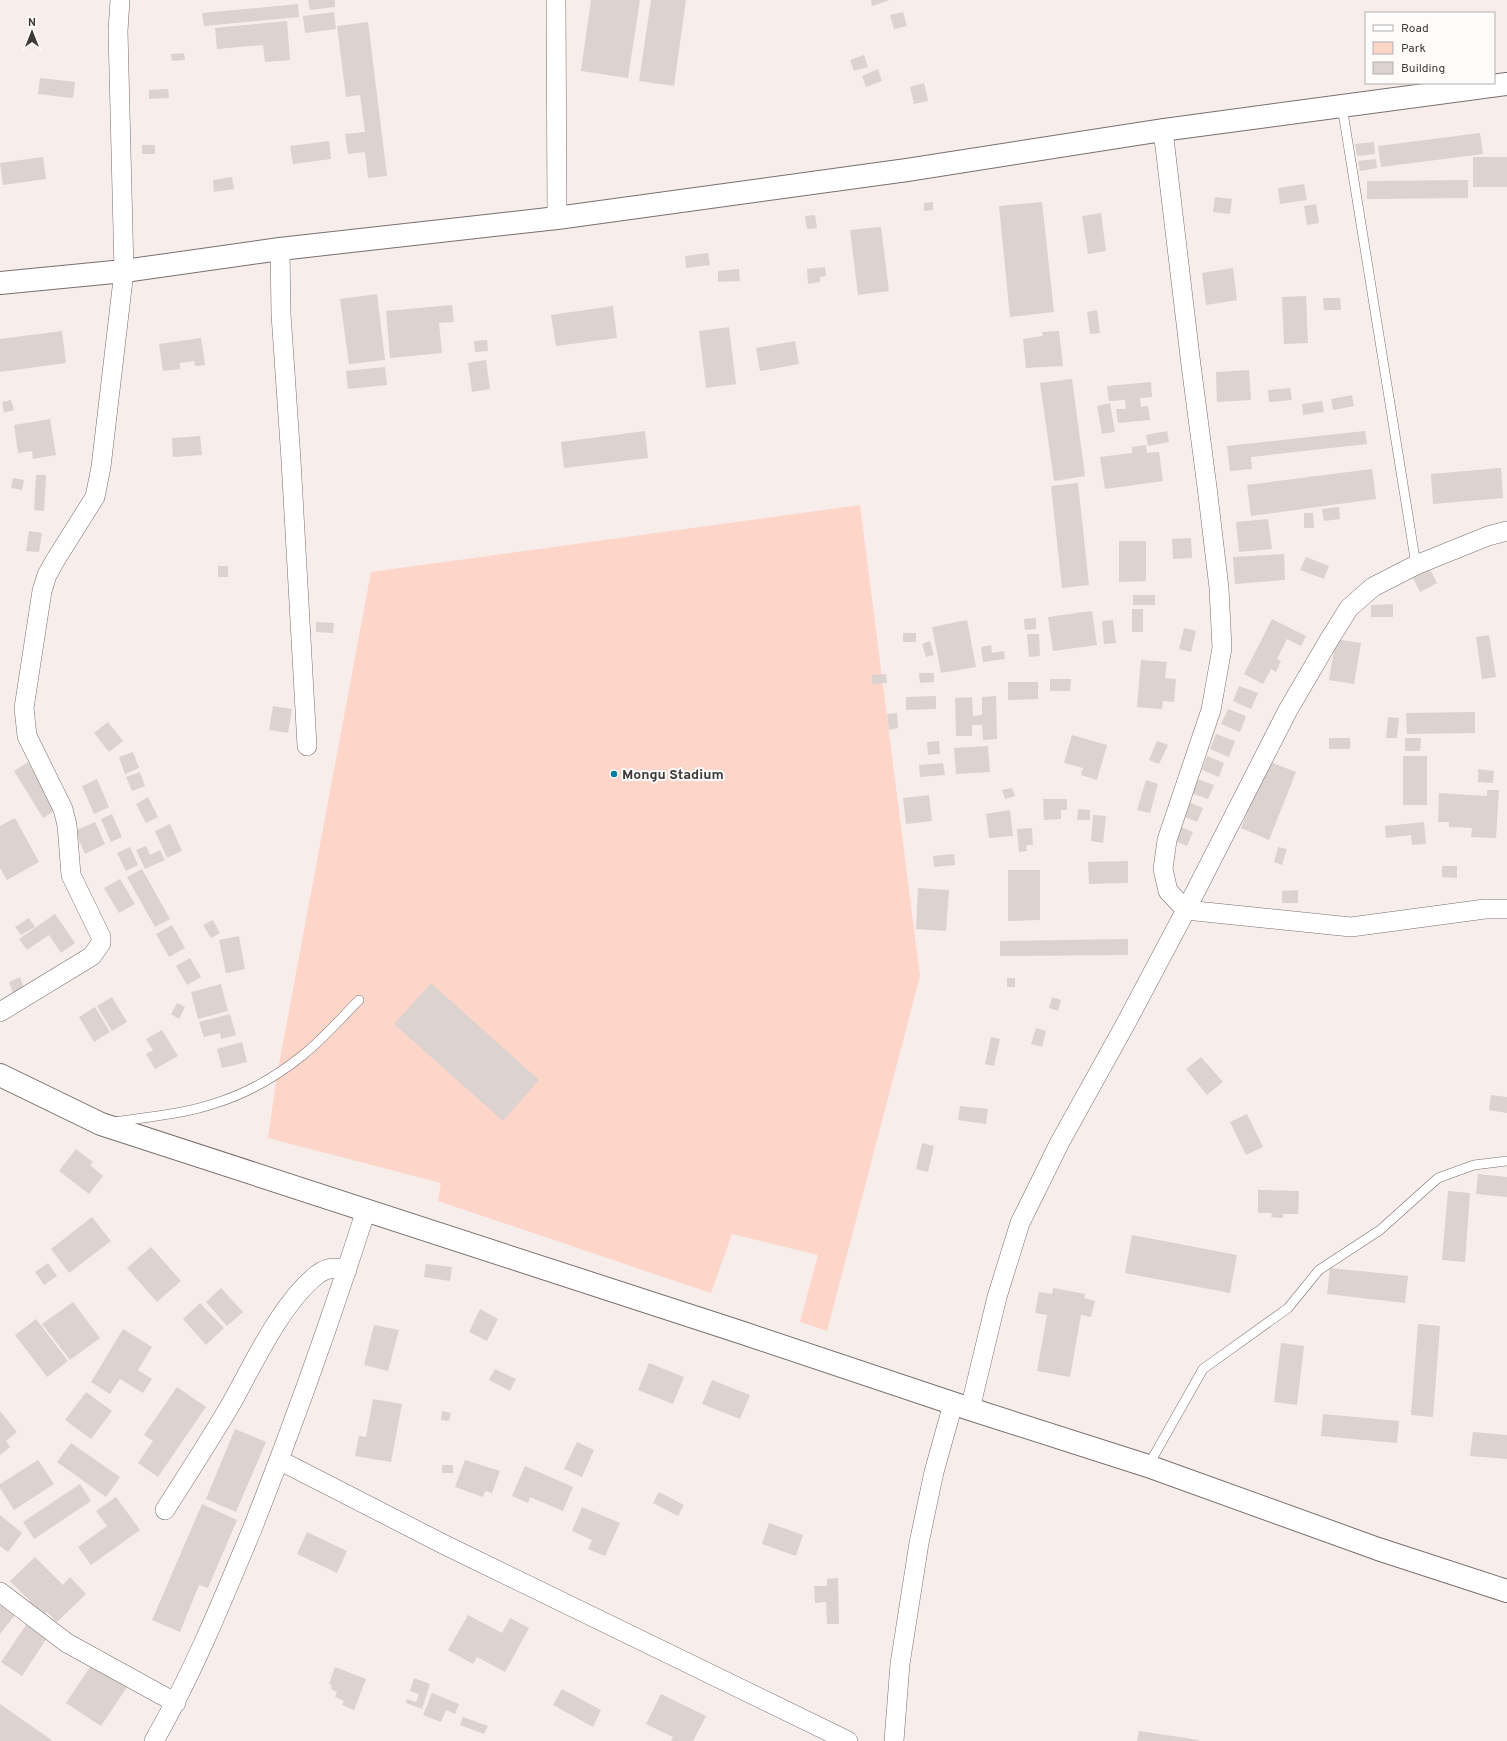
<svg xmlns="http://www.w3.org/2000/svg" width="1507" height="1741" font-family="Overpass,sans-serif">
<rect width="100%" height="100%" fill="#f7edea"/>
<!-- green -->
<path fill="#fdd5c9" d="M 860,505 L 920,976 L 827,1331 L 800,1322 L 818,1255 L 732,1234 L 711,1293 L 438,1201 L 441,1183 L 268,1138 L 277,1075 L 371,572 Z"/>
<!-- building -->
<path fill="#dcd2cf" d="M 308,0 L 335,0 L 335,7 L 310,10 Z
M 591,0 L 640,0 L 628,78 L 581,71 Z
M 651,0 L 686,0 L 674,86 L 639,81 Z
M 871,0 L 890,0 L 872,6 Z
M 298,4 L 299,17 L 204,26 L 202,13 Z
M 334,12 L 336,29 L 305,33 L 303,16 Z
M 903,12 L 907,26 L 894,29 L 890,15 Z
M 287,21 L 290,60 L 265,62 L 263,45 L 217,49 L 215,28 Z
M 368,22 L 387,176 L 368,178 L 365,152 L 348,154 L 345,134 L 365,132 L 360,95 L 346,97 L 337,26 Z
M 184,53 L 185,60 L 172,61 L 171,54 Z
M 864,55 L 868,67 L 854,71 L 850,60 Z
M 878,69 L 882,81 L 866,87 L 862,76 Z
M 40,78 L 75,82 L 73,98 L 38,94 Z
M 924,83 L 928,101 L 914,104 L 910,87 Z
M 168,89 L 169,98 L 149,99 L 149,90 Z
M 1480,133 L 1483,154 L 1381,167 L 1378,146 Z
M 329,141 L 331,159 L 293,164 L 290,146 Z
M 1374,142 L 1375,154 L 1357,156 L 1355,144 Z
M 142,145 L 155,145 L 155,154 L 142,154 Z
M 43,157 L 46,179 L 3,185 L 0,163 Z
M 1473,157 L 1507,157 L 1507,187 L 1473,187 Z
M 1376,159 L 1377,168 L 1360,171 L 1358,161 Z
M 232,177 L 234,189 L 214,192 L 213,180 Z
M 1468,180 L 1468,198 L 1367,199 L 1367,181 Z
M 1304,184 L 1307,200 L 1280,204 L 1278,188 Z
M 1215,197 L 1232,199 L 1230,214 L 1213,212 Z
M 933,202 L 933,210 L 924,211 L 924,203 Z
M 1042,202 L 1054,312 L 1010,317 L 999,206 Z
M 1316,204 L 1319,223 L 1307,225 L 1304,206 Z
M 1101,213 L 1106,251 L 1088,254 L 1082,216 Z
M 815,215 L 817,228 L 807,229 L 805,216 Z
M 881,227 L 889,291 L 858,295 L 850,230 Z
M 708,253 L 710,265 L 686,268 L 685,256 Z
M 825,267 L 826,276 L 820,277 L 820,282 L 808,284 L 807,269 Z
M 1233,268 L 1237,300 L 1206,305 L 1202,273 Z
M 739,269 L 740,281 L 718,282 L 718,271 Z
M 377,294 L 385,360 L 349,364 L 340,299 Z
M 1306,296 L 1308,343 L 1284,344 L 1282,297 Z
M 1323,298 L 1340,298 L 1341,310 L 1324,310 Z
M 452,305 L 454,322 L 439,323 L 442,353 L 390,358 L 386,311 Z
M 613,306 L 617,338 L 556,346 L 551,315 Z
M 1097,310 L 1100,333 L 1090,334 L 1087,312 Z
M 729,327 L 736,384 L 706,388 L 699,331 Z
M 62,331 L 66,363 L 0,372 L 0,339 Z
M 1059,331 L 1063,366 L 1026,368 L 1023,339 L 1043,336 L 1042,332 Z
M 201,338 L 205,365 L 195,366 L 194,361 L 180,363 L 180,369 L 163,371 L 159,344 Z
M 487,340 L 488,351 L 475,352 L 474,341 Z
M 795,341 L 799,364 L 760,371 L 756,348 Z
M 486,360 L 490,389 L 472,392 L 468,363 Z
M 385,367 L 387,385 L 348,389 L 346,371 Z
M 1249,370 L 1251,400 L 1217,402 L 1216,372 Z
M 1072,379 L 1085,476 L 1054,481 L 1040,383 Z
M 1151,382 L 1152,397 L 1140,398 L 1141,407 L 1148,406 L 1150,420 L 1118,423 L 1116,409 L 1126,409 L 1125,400 L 1109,401 L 1107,386 Z
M 1290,388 L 1292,400 L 1269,402 L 1268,390 Z
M 1352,395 L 1354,406 L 1333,410 L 1331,399 Z
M 11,400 L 14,410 L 4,413 L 2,402 Z
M 1322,401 L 1324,412 L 1303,415 L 1302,404 Z
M 1110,403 L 1115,432 L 1102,434 L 1097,406 Z
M 50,419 L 56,455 L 33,459 L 32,451 L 18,453 L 14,425 Z
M 645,431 L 648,458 L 564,468 L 561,442 Z
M 1167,431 L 1169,442 L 1148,446 L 1146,435 Z
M 1365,431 L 1367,444 L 1251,457 L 1252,469 L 1230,471 L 1227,446 Z
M 200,436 L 202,455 L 173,457 L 172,438 Z
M 1146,445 L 1147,453 L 1159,452 L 1163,481 L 1105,489 L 1100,457 L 1132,453 L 1132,447 Z
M 1501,468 L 1503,498 L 1433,504 L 1431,474 Z
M 1372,469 L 1376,499 L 1251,516 L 1247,485 Z
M 36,475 L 46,475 L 44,511 L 34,510 Z
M 13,478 L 24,480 L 22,490 L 11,488 Z
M 1078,483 L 1089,585 L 1062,588 L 1051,486 Z
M 1339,507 L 1340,519 L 1324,521 L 1322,509 Z
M 1304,513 L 1313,513 L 1314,528 L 1304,528 Z
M 1268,519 L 1272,549 L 1239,552 L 1236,522 Z
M 29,531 L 42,533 L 39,552 L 26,551 Z
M 1191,538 L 1192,558 L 1173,559 L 1172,539 Z
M 1119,541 L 1146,541 L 1146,581 L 1119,582 Z
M 1284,554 L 1285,580 L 1235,584 L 1233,557 Z
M 1306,557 L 1329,566 L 1324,579 L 1300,570 Z
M 218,566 L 228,566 L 228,577 L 218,577 Z
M 1430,569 L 1437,583 L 1420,592 L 1413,578 Z
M 1133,595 L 1155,595 L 1155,605 L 1133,605 Z
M 1393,604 L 1393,617 L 1371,617 L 1371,605 Z
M 1132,609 L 1143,609 L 1143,632 L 1132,632 Z
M 1092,611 L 1097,645 L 1053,651 L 1048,617 Z
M 1036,618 L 1036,629 L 1025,630 L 1024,619 Z
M 1272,619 L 1306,636 L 1301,646 L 1287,639 L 1277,659 L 1281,661 L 1276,672 L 1271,669 L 1263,684 L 1244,674 Z
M 967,620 L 976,667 L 941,673 L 932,627 Z
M 1113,620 L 1116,643 L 1104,644 L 1102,621 Z
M 316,622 L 334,623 L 333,633 L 316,632 Z
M 1184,628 L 1196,631 L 1191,652 L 1179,649 Z
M 903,633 L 916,633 L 916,642 L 903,642 Z
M 1027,634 L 1039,634 L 1040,656 L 1029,657 Z
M 1489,635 L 1496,677 L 1482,679 L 1476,637 Z
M 1336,639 L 1361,643 L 1354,684 L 1329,680 Z
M 930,641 L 934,655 L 926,657 L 922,644 Z
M 991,645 L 992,653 L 1004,651 L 1005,659 L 983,662 L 981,647 Z
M 1141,660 L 1167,662 L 1165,678 L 1176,679 L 1174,702 L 1163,701 L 1162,709 L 1137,707 Z
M 919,673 L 934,673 L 934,682 L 920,683 Z
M 886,674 L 887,683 L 872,684 L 872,675 Z
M 1050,679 L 1071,679 L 1070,691 L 1050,691 Z
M 1008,682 L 1038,682 L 1038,699 L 1008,700 Z
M 1239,686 L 1258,693 L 1251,709 L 1233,701 Z
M 936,696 L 936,709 L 906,710 L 906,697 Z
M 996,696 L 997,739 L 983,740 L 982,725 L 972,725 L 972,736 L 956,736 L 955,698 L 972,697 L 973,716 L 982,715 L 982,697 Z
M 273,706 L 292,709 L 288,733 L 269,730 Z
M 1228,709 L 1246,716 L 1240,732 L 1221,724 Z
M 1475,712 L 1475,733 L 1407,734 L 1406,713 Z
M 897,713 L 898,728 L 889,730 L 887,714 Z
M 1388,717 L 1399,718 L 1397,738 L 1386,738 Z
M 108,722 L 123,741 L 109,752 L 94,733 Z
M 1216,734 L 1235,741 L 1229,757 L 1210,749 Z
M 1072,735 L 1107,745 L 1097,780 L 1081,775 L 1083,768 L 1064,763 Z
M 1329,738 L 1350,738 L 1350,749 L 1329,749 Z
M 1405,738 L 1421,738 L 1420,751 L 1405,751 Z
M 939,741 L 940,754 L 928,755 L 927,742 Z
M 1157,741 L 1168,745 L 1159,764 L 1149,760 Z
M 988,746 L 990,772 L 956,774 L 954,748 Z
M 133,752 L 139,768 L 125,774 L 119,757 Z
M 1207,756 L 1224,763 L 1219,777 L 1202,770 Z
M 1403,756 L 1427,756 L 1427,805 L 1403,805 Z
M 1268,761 L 1296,772 L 1269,840 L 1241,828 Z
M 28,762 L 56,810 L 43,818 L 14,771 Z
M 943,763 L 945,775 L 920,777 L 919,765 Z
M 1478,769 L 1494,771 L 1493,783 L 1478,782 Z
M 140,772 L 145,786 L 132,791 L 126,777 Z
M 97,779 L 109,807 L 94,814 L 82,786 Z
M 1197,779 L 1214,785 L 1208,799 L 1191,793 Z
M 1146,780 L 1158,784 L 1150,813 L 1137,810 Z
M 1012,788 L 1015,796 L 1005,799 L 1002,790 Z
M 1487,790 L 1499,790 L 1496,838 L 1471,837 L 1472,828 L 1449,827 L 1449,822 L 1438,822 L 1439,793 L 1487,796 Z
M 929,795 L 932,821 L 906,824 L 903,798 Z
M 148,797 L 158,817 L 146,823 L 136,804 Z
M 1043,799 L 1067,799 L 1067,810 L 1061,810 L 1061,819 L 1044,820 Z
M 1186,801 L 1203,808 L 1197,822 L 1180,815 Z
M 1078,809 L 1090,810 L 1090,820 L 1077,820 Z
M 1010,810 L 1013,836 L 989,838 L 986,814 Z
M 112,814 L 122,837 L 111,842 L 101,819 Z
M 1093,815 L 1106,816 L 1103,843 L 1091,841 Z
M 15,818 L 39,862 L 7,880 L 0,868 L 0,826 Z
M 95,822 L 105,844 L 85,854 L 75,831 Z
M 1424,822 L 1426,844 L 1412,845 L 1411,835 L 1386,838 L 1385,826 Z
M 170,824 L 182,851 L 167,858 L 155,831 Z
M 1176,825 L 1193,832 L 1187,846 L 1170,839 Z
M 1032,828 L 1033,845 L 1026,845 L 1027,851 L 1019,852 L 1017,829 Z
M 146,846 L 150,855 L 160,850 L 165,860 L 145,869 L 136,850 Z
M 130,847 L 138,865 L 126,871 L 117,853 Z
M 1278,847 L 1287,849 L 1282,865 L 1274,862 Z
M 954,854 L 955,865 L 934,867 L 933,856 Z
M 1128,861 L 1128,883 L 1089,884 L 1088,862 Z
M 1442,866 L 1457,866 L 1457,878 L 1442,877 Z
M 142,869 L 170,919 L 155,927 L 127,877 Z
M 1008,870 L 1040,870 L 1040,920 L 1008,921 Z
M 120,879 L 135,904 L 119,913 L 104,888 Z
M 918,888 L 949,890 L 946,931 L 916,929 Z
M 1298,890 L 1298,903 L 1282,903 L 1282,891 Z
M 55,914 L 75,943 L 61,953 L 49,935 L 27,950 L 19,939 Z
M 29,918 L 35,927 L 21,935 L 15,927 Z
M 213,920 L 220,933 L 211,938 L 203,925 Z
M 172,925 L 185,948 L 169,957 L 156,934 Z
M 239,936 L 245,969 L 226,973 L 219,940 Z
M 1128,939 L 1128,955 L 1000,956 L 1000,941 Z
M 190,958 L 201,977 L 187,985 L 176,966 Z
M 20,977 L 24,989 L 13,993 L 9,982 Z
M 1007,978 L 1015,978 L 1015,987 L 1007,987 Z
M 431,983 L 539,1080 L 503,1121 L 394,1024 Z
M 221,984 L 228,1011 L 198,1019 L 191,992 Z
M 112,997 L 127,1022 L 112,1031 L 97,1006 Z
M 1052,997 L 1061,1000 L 1058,1011 L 1049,1008 Z
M 177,1003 L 185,1007 L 179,1019 L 171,1014 Z
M 95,1007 L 110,1032 L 94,1042 L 79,1017 Z
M 230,1014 L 236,1035 L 221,1039 L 220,1033 L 204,1037 L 199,1022 Z
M 1036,1028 L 1046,1031 L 1042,1047 L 1031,1044 Z
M 162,1030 L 178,1056 L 155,1069 L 146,1054 L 153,1050 L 146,1039 Z
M 991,1037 L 1000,1039 L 994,1066 L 985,1064 Z
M 242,1042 L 247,1062 L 222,1068 L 217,1049 Z
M 1201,1057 L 1223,1082 L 1207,1095 L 1186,1069 Z
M 1491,1095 L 1507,1097 L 1507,1113 L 1489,1110 Z
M 960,1106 L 988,1109 L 986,1124 L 958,1120 Z
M 1247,1114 L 1263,1147 L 1246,1155 L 1230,1122 Z
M 922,1143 L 934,1146 L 928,1172 L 916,1169 Z
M 76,1149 L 93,1162 L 90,1165 L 103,1176 L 89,1194 L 59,1171 Z
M 1478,1174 L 1507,1177 L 1507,1197 L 1476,1194 Z
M 1258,1190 L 1299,1191 L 1298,1214 L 1283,1214 L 1283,1218 L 1271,1217 L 1272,1213 L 1258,1213 Z
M 1448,1191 L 1470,1193 L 1465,1262 L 1442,1260 Z
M 92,1217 L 111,1241 L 69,1273 L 51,1249 Z
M 1132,1235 L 1237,1255 L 1230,1293 L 1125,1273 Z
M 151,1247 L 181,1281 L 157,1302 L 127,1268 Z
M 48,1263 L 57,1276 L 44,1285 L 35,1272 Z
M 426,1264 L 452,1267 L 450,1281 L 424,1277 Z
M 1330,1268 L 1408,1276 L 1405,1303 L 1327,1294 Z
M 221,1288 L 243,1312 L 227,1326 L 206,1302 Z
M 1053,1288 L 1085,1294 L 1084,1298 L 1095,1301 L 1091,1317 L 1081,1315 L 1070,1377 L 1037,1371 L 1047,1315 L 1035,1313 L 1039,1292 L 1052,1294 Z
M 73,1302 L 100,1338 L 70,1360 L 42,1324 Z
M 200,1303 L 224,1328 L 206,1345 L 183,1319 Z
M 480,1309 L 498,1319 L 487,1341 L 469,1332 Z
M 36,1319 L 68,1361 L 47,1377 L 15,1335 Z
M 1418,1324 L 1440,1326 L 1433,1417 L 1411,1415 Z
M 374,1325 L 399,1330 L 388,1371 L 364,1365 Z
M 123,1329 L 152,1347 L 138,1370 L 152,1379 L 143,1393 L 120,1379 L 110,1394 L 91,1382 Z
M 1281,1343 L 1304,1346 L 1297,1405 L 1274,1402 Z
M 649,1363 L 684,1377 L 673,1404 L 638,1390 Z
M 495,1369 L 516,1379 L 510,1391 L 489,1380 Z
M 712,1380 L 750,1395 L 740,1419 L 702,1404 Z
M 177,1387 L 206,1407 L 158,1477 L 138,1463 L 153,1441 L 144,1435 Z
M 86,1392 L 112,1411 L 91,1439 L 65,1420 Z
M 373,1399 L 402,1404 L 391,1462 L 355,1456 L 359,1436 L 366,1437 Z
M 0,1411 L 17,1432 L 6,1441 L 10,1447 L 0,1455 Z
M 442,1411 L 451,1413 L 449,1421 L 441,1420 Z
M 1323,1414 L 1399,1421 L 1397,1443 L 1321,1436 Z
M 235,1429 L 266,1442 L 236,1512 L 206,1499 Z
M 1473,1432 L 1507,1435 L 1507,1459 L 1470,1456 Z
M 577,1442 L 594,1450 L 582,1477 L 564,1469 Z
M 71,1443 L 120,1477 L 106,1497 L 57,1462 Z
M 38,1460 L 54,1484 L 14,1510 L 0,1488 L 0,1484 Z
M 465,1460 L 500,1471 L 492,1493 L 485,1491 L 483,1497 L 455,1487 Z
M 442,1465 L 453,1465 L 453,1473 L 442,1473 Z
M 525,1466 L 573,1487 L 563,1511 L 530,1497 L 528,1503 L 512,1496 Z
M 80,1484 L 91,1501 L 34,1539 L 23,1522 Z
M 659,1492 L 684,1505 L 678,1516 L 653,1503 Z
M 116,1497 L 140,1530 L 91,1565 L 78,1547 L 107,1526 L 96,1511 Z
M 202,1504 L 237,1520 L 208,1588 L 199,1585 L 180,1632 L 152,1620 Z
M 582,1507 L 620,1523 L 605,1556 L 588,1549 L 592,1540 L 572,1531 Z
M 0,1515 L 22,1533 L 8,1552 L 0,1546 Z
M 769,1523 L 803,1535 L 796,1556 L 762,1544 Z
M 307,1532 L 347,1551 L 337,1573 L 297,1554 Z
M 35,1557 L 63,1585 L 70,1577 L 86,1594 L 57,1622 L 47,1612 L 38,1620 L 24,1606 L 30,1601 L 10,1581 Z
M 838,1578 L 839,1624 L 827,1624 L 826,1602 L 815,1603 L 814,1586 L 827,1586 L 827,1579 Z
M 0,1600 L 16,1614 L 0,1634 Z
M 468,1615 L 502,1633 L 510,1618 L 529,1628 L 505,1672 L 477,1657 L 473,1664 L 448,1650 Z
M 28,1622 L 49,1635 L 22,1676 L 1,1662 Z
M 94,1661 L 129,1684 L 101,1726 L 66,1703 Z
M 335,1667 L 366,1679 L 354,1710 L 342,1705 L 344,1701 L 335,1697 L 337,1692 L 331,1689 L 332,1685 L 329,1684 Z
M 414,1678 L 430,1684 L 422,1709 L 406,1703 L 407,1699 L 416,1702 L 419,1694 L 410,1691 Z
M 562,1689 L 601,1710 L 593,1727 L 553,1705 Z
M 432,1693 L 459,1704 L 455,1714 L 446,1710 L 441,1722 L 423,1715 Z
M 661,1694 L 706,1716 L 693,1741 L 671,1741 L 673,1737 L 646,1724 Z
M 0,1704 L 53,1741 L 0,1741 Z
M 463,1717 L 488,1726 L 484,1734 L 460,1725 Z
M 1139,1731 L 1199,1740 L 1199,1741 L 1137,1741 Z"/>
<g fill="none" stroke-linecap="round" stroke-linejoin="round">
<defs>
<path id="lane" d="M 1342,106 L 1416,565
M 114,1122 C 148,1117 184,1114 216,1103 C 248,1093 277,1076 303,1055 C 323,1039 341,1018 359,1000
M 1148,1466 L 1203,1369 L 1288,1308 L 1319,1270 L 1380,1230 L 1438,1178 L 1474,1165 L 1507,1161"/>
<path id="street" d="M 556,0 L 557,218
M 1163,130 L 1191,365 L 1207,487 L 1219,588 L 1222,648 L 1211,710 L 1167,840 L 1163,869 L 1168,891 L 1186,910 L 1351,927 L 1485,909 L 1507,909
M 280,249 L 281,314 L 291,460 L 307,746
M 0,1012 L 92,956 L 101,943 L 101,937 L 71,875 L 67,825 L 63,809 L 27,736 L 24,708 L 42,591 L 47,575 L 56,559 L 95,497 L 101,467 L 124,271 L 118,31 L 120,0
M 970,1409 L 997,1297 L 1020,1223 L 1060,1142 L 1125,1025 L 1186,910 L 1288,710 L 1329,640 L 1349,608 L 1373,587 L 1416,565 L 1488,536 L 1507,531
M 279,1460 L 445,1545 L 848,1741
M 165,1510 C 187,1475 210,1440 231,1404 C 254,1363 281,1303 318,1274 C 328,1267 336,1267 347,1270
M 0,1592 L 67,1643 L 176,1703
M 154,1741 C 193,1673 223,1599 253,1527 C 294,1423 332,1317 366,1210
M 894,1741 L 900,1664 L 919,1543 L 934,1472 L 953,1404"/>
<path id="secondary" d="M 0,283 L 124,271 L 280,249 L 557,218 L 907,170 L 1163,130 L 1507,84
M 0,1075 L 101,1124 L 743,1333 L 970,1409 L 1148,1466 L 1378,1549 L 1507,1591"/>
</defs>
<!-- lane casing -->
<use href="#lane" stroke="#796f6d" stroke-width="10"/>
<!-- street casing -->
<use href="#street" stroke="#796f6d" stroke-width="20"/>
<!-- secondary casing -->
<use href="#secondary" stroke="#796f6d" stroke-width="24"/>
<!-- lane -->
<use href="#lane" stroke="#fff" stroke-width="9"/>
<!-- street -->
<use href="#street" stroke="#fff" stroke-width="19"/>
<!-- secondary -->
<use href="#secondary" stroke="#fff" stroke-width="22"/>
</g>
<!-- markers -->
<circle fill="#047ca3" stroke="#fefcfb" stroke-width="1.5" cx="614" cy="774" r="4"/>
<g text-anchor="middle" stroke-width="4" stroke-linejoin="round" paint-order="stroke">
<!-- poi labels -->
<g font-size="14" font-weight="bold" fill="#3f3b3a" stroke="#fefcfb" text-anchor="start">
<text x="622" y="779">Mongu Stadium</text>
</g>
</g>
<!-- legend -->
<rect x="1365" y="12" width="130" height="72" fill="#fefcfb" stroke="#b2afae"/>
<rect x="1373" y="25" width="20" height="6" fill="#ffffff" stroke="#b2afae"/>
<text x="1401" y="32" font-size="12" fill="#3f3b3a">Road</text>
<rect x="1373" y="42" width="20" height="12" fill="#fdd5c9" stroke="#b2afae"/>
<text x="1401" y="52" font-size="12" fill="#3f3b3a">Park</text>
<rect x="1373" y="62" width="20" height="12" fill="#dcd2cf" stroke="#b2afae"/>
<text x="1401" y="72" font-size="12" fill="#3f3b3a">Building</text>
<!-- north arrow -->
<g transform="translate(32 32)" stroke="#fefcfb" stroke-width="3" paint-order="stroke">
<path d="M0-3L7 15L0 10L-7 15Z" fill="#3f3b3a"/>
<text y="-6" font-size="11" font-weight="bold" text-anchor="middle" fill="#3f3b3a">N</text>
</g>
</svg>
